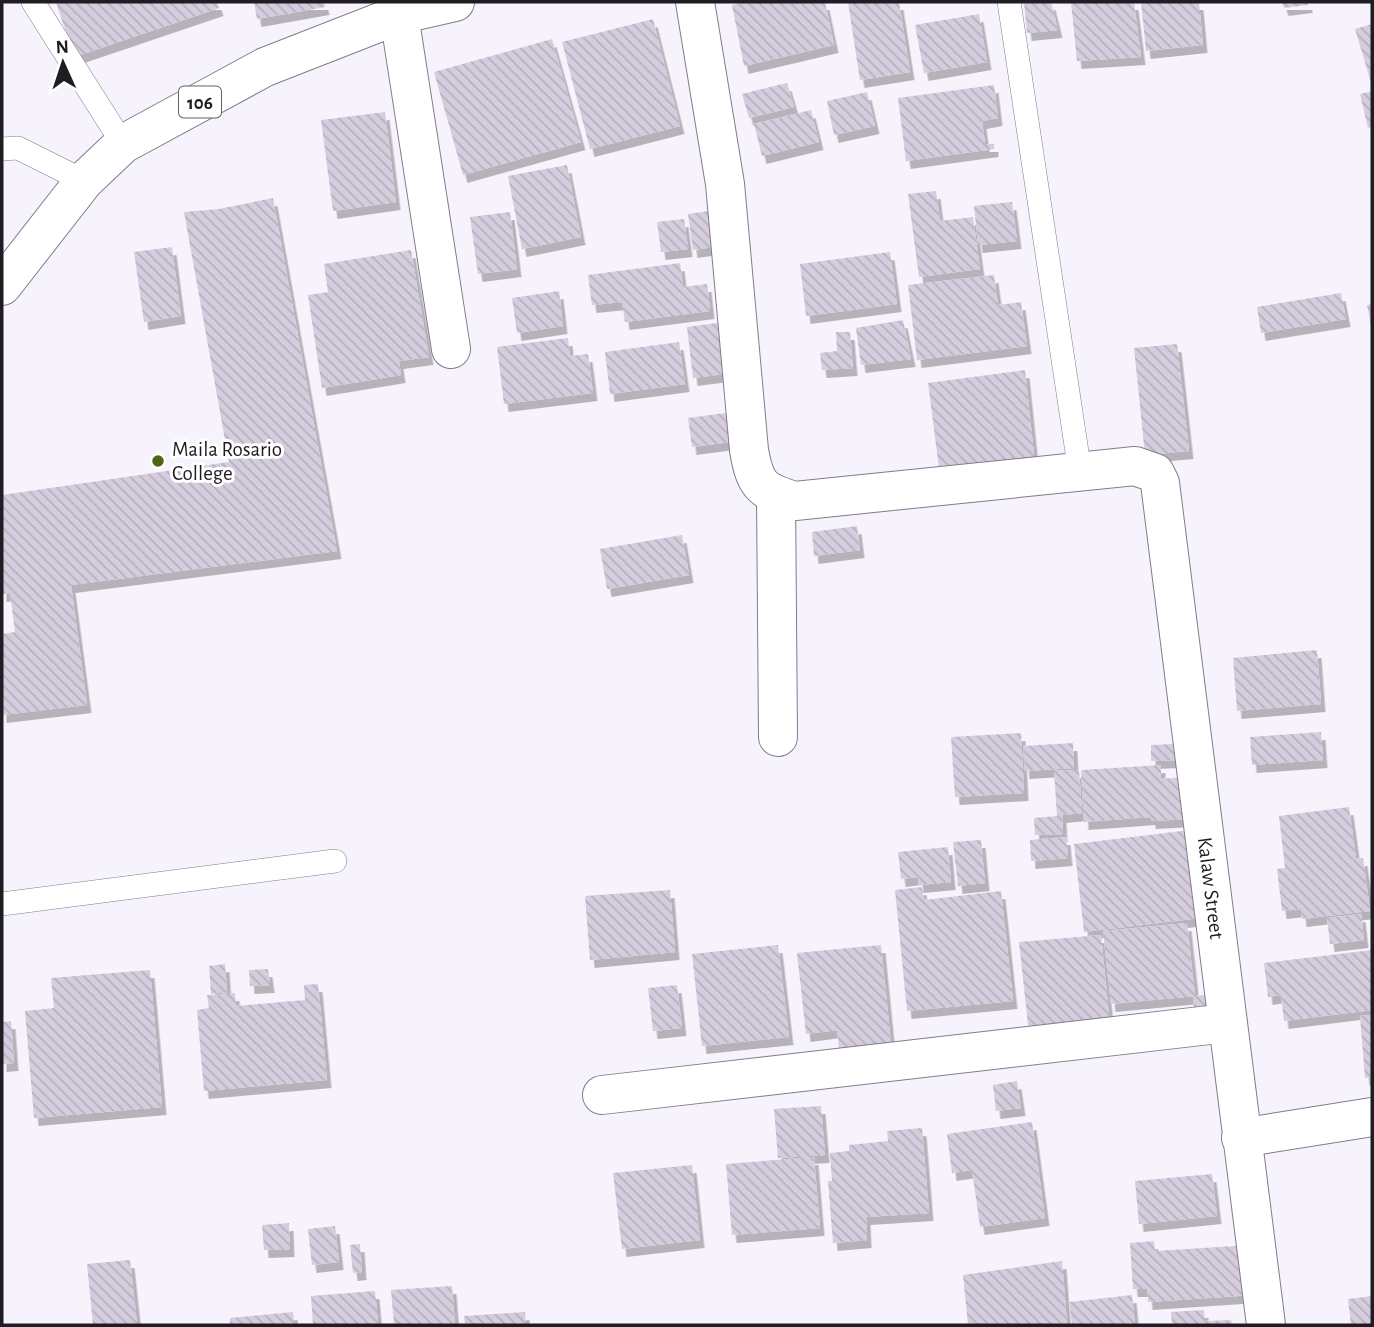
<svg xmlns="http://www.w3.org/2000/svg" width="1374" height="1327" font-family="'Alegreya Sans',sans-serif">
<defs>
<pattern id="building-back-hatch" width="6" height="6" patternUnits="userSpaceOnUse" patternTransform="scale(1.75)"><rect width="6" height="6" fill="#d5cdde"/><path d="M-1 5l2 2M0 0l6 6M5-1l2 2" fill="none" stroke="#b6b0be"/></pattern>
<filter id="shadow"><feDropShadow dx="4.5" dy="8" stdDeviation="0" flood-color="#0004"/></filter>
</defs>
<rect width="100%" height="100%" fill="#f7f3fd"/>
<!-- building -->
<path fill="url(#building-back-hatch)" filter="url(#shadow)" d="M 56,2 L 217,2 L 219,8 L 74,57 Z
M 254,2 L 324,2 L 325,7 L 257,19 Z
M 746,2 L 825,2 L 834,45 L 744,66 L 732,5 Z
M 848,2 L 899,2 L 910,72 L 860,80 Z
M 1024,2 L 1051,2 L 1058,30 L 1027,33 Z
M 1071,2 L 1134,2 L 1141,57 L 1077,61 Z
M 1141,2 L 1199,2 L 1203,45 L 1146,51 Z
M 1282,2 L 1308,2 L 1308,5 L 1284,8 Z
M 979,14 L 987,62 L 924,73 L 915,25 Z
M 653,19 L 680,126 L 590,149 L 562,42 Z
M 1372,24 L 1372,86 L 1355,29 Z
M 552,39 L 581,142 L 463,175 L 434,72 Z
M 787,83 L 794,107 L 749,118 L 742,94 Z
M 994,85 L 998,118 L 982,121 L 985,144 L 994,144 L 994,149 L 906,161 L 898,98 Z
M 1372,91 L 1372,127 L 1368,128 L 1360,94 Z
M 867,92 L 875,126 L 834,135 L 827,101 Z
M 811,110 L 819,142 L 762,156 L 754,124 Z
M 385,112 L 396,202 L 333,211 L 321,120 Z
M 567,165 L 581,237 L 522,249 L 508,176 Z
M 936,191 L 940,221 L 973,217 L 980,269 L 919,277 L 908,194 Z
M 273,198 L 337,551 L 71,585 L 87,705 L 2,715 L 2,634 L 15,632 L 10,593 L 2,594 L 2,495 L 229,462 L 184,212 L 219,209 Z
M 1012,202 L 1017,241 L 978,245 L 974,206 Z
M 716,210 L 721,246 L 693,250 L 688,214 Z
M 510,212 L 517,269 L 478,274 L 470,217 Z
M 684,219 L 688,249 L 661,252 L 657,222 Z
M 172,247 L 181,316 L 144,322 L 134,252 Z
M 411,250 L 429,357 L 399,361 L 401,375 L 322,388 L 308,295 L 328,292 L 324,264 Z
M 890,252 L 897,304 L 806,316 L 800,264 Z
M 680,263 L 683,287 L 707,284 L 710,311 L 625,322 L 622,302 L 592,305 L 588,275 Z
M 994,275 L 998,305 L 1021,302 L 1027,346 L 917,360 L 908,285 Z
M 559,291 L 563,326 L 517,333 L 512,298 Z
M 1341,293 L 1346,319 L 1261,333 L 1257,307 Z
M 1372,304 L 1372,325 L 1371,325 L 1367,305 Z
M 903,320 L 911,359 L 861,365 L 856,328 Z
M 725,322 L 732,373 L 693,378 L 687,327 Z
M 836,332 L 850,332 L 853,368 L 822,370 L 820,353 L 837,351 Z
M 568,338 L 570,356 L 588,354 L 593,393 L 504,404 L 497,347 Z
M 679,342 L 685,384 L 610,394 L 605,352 Z
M 1177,344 L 1189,451 L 1145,455 L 1134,348 Z
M 1025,370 L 1035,465 L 940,476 L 928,383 Z
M 733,412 L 737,441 L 692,447 L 688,418 Z
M 857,526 L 860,550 L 814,556 L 812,532 Z
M 682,535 L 689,575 L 607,589 L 600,549 Z
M 1317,650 L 1321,704 L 1237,711 L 1233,658 Z
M 1321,732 L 1323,760 L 1252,765 L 1250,737 Z
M 1021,733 L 1024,793 L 955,797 L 951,737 Z
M 1073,743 L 1074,768 L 1025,771 L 1023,746 Z
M 1175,744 L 1176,760 L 1151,761 L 1151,745 Z
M 1161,765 L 1161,779 L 1186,777 L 1187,802 L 1163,803 L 1187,803 L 1188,819 L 1151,821 L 1151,817 L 1084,822 L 1081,770 Z
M 1079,770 L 1082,813 L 1062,815 L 1063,834 L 1035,835 L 1034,818 L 1057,816 L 1054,771 Z
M 1349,807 L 1356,858 L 1303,866 L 1363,858 L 1370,911 L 1302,919 L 1301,909 L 1282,911 L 1277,869 L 1285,868 L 1279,816 Z
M 1190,830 L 1200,918 L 1084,932 L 1074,844 Z
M 1066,837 L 1068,858 L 1031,861 L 1030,840 Z
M 981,840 L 985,883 L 958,886 L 953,842 Z
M 948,847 L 951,882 L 919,885 L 918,877 L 901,879 L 898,852 Z
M 922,887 L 924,900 L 1001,891 L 1013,1001 L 907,1011 L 895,890 Z
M 670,890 L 675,952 L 590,960 L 585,896 Z
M 1361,914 L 1364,940 L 1330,944 L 1327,918 Z
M 1187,923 L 1195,996 L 1111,1004 L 1103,931 Z
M 1101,935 L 1110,1026 L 1029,1034 L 1019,942 Z
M 778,945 L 789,1037 L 702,1046 L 692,954 Z
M 881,945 L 891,1044 L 839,1049 L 837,1030 L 806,1034 L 797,953 Z
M 1372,950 L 1372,1010 L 1284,1021 L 1281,995 L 1268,997 L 1264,963 Z
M 225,964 L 227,992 L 211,994 L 209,966 Z
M 268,969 L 270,985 L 250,986 L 249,970 Z
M 150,970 L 162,1107 L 34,1118 L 25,1011 L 54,1008 L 51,978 Z
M 318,984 L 327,1080 L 204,1091 L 197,1010 L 209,1008 L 207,995 L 235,993 L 236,1006 L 305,1000 L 304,985 Z
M 677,985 L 682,1028 L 653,1031 L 648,988 Z
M 1217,994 L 1195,1020 L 1193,996 Z
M 1372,1015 L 1372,1077 L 1365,1078 L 1360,1016 Z
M 11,1021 L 14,1063 L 2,1064 L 2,1022 Z
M 1017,1081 L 1021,1108 L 996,1111 L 993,1085 Z
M 821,1106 L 825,1155 L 778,1158 L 774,1109 Z
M 1032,1122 L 1045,1218 L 980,1227 L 972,1170 L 952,1173 L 947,1134 Z
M 922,1128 L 929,1213 L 866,1217 L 867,1240 L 833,1243 L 828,1181 L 832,1181 L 830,1153 L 849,1151 L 849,1145 L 888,1141 L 887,1131 Z
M 814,1157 L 820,1228 L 732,1235 L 726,1164 Z
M 692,1165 L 700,1240 L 622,1249 L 613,1173 Z
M 1212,1174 L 1217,1216 L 1139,1224 L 1135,1181 Z
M 289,1223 L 290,1249 L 264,1250 L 262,1225 Z
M 335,1226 L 339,1262 L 312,1265 L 308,1229 Z
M 1154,1241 L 1155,1251 L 1250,1245 L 1253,1295 L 1148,1302 L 1147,1289 L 1133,1289 L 1130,1243 Z
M 360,1244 L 362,1272 L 353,1273 L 350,1245 Z
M 130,1260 L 137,1324 L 93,1325 L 87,1264 Z
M 1062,1261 L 1067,1325 L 968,1325 L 963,1275 Z
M 452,1286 L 455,1325 L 394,1325 L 391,1290 Z
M 375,1291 L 378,1325 L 313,1325 L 311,1296 Z
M 1132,1295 L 1135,1325 L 1072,1325 L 1069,1302 Z
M 1372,1296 L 1372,1325 L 1351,1325 L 1348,1299 Z
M 1204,1310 L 1205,1321 L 1231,1320 L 1232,1325 L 1172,1325 L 1171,1312 Z
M 293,1312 L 294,1325 L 230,1325 L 230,1318 Z
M 525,1312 L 526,1325 L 465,1325 L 464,1316 Z"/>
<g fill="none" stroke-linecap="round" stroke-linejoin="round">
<defs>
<path id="service" d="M 33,2 L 123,144
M 1009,2 L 1080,472
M 2,149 L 18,148 L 84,181
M 2,904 L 335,861"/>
<g id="minor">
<path d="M 397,2 L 451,349"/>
<path id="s1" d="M 695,2 L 725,184 L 749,450 C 755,485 761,491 795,501 L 1135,466 L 1155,473 L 1160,483 L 1266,1325"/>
<path d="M 776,495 L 778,737"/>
<path d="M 602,1095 L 1227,1023"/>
<path d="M 1241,1138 L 1372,1117"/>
</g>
<path id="trunk" d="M 2,286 L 84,181 L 123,144 L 265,67 L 398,15 L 455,2"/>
</defs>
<!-- service casing -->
<use href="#service" stroke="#827b8b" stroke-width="24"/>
<!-- minor casing -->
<use href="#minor" stroke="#827b8b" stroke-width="40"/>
<!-- trunk casing -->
<use href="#trunk" stroke="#827b8b" stroke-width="40"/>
<!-- service -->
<use href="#service" stroke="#fff" stroke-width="23"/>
<!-- minor -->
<use href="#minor" stroke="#fff" stroke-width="38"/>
<!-- trunk -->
<use href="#trunk" stroke="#fff" stroke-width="38"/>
</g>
<!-- markers -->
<circle fill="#4e6514" stroke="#fff" stroke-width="2.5" cx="158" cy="461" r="7"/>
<g text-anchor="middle" stroke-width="6" stroke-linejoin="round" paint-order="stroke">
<!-- shield labels -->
<rect fill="#fff" stroke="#626165" stroke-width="2" x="179" y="86.5" width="42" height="31" rx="5"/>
<g font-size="19" font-weight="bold" fill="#1f1d23">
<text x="200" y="109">106</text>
</g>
<!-- poi labels -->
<g font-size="21" fill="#1f1d23" stroke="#fff" text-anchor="start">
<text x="172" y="456">Maila Rosario<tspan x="172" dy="24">College</tspan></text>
</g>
<!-- street labels -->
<g font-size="21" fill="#1f1d23" stroke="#fff">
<text dy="7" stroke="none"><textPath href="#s1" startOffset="1309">Kalaw Street</textPath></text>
</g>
</g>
<!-- border -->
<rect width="1374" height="1327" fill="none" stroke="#1f1d23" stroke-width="7"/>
<!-- north arrow -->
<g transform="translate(63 63) rotate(357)" stroke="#ffffff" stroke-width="5" paint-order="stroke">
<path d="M0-5L12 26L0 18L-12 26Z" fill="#1f1d23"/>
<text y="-10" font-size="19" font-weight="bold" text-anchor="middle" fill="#1f1d23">N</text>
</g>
</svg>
